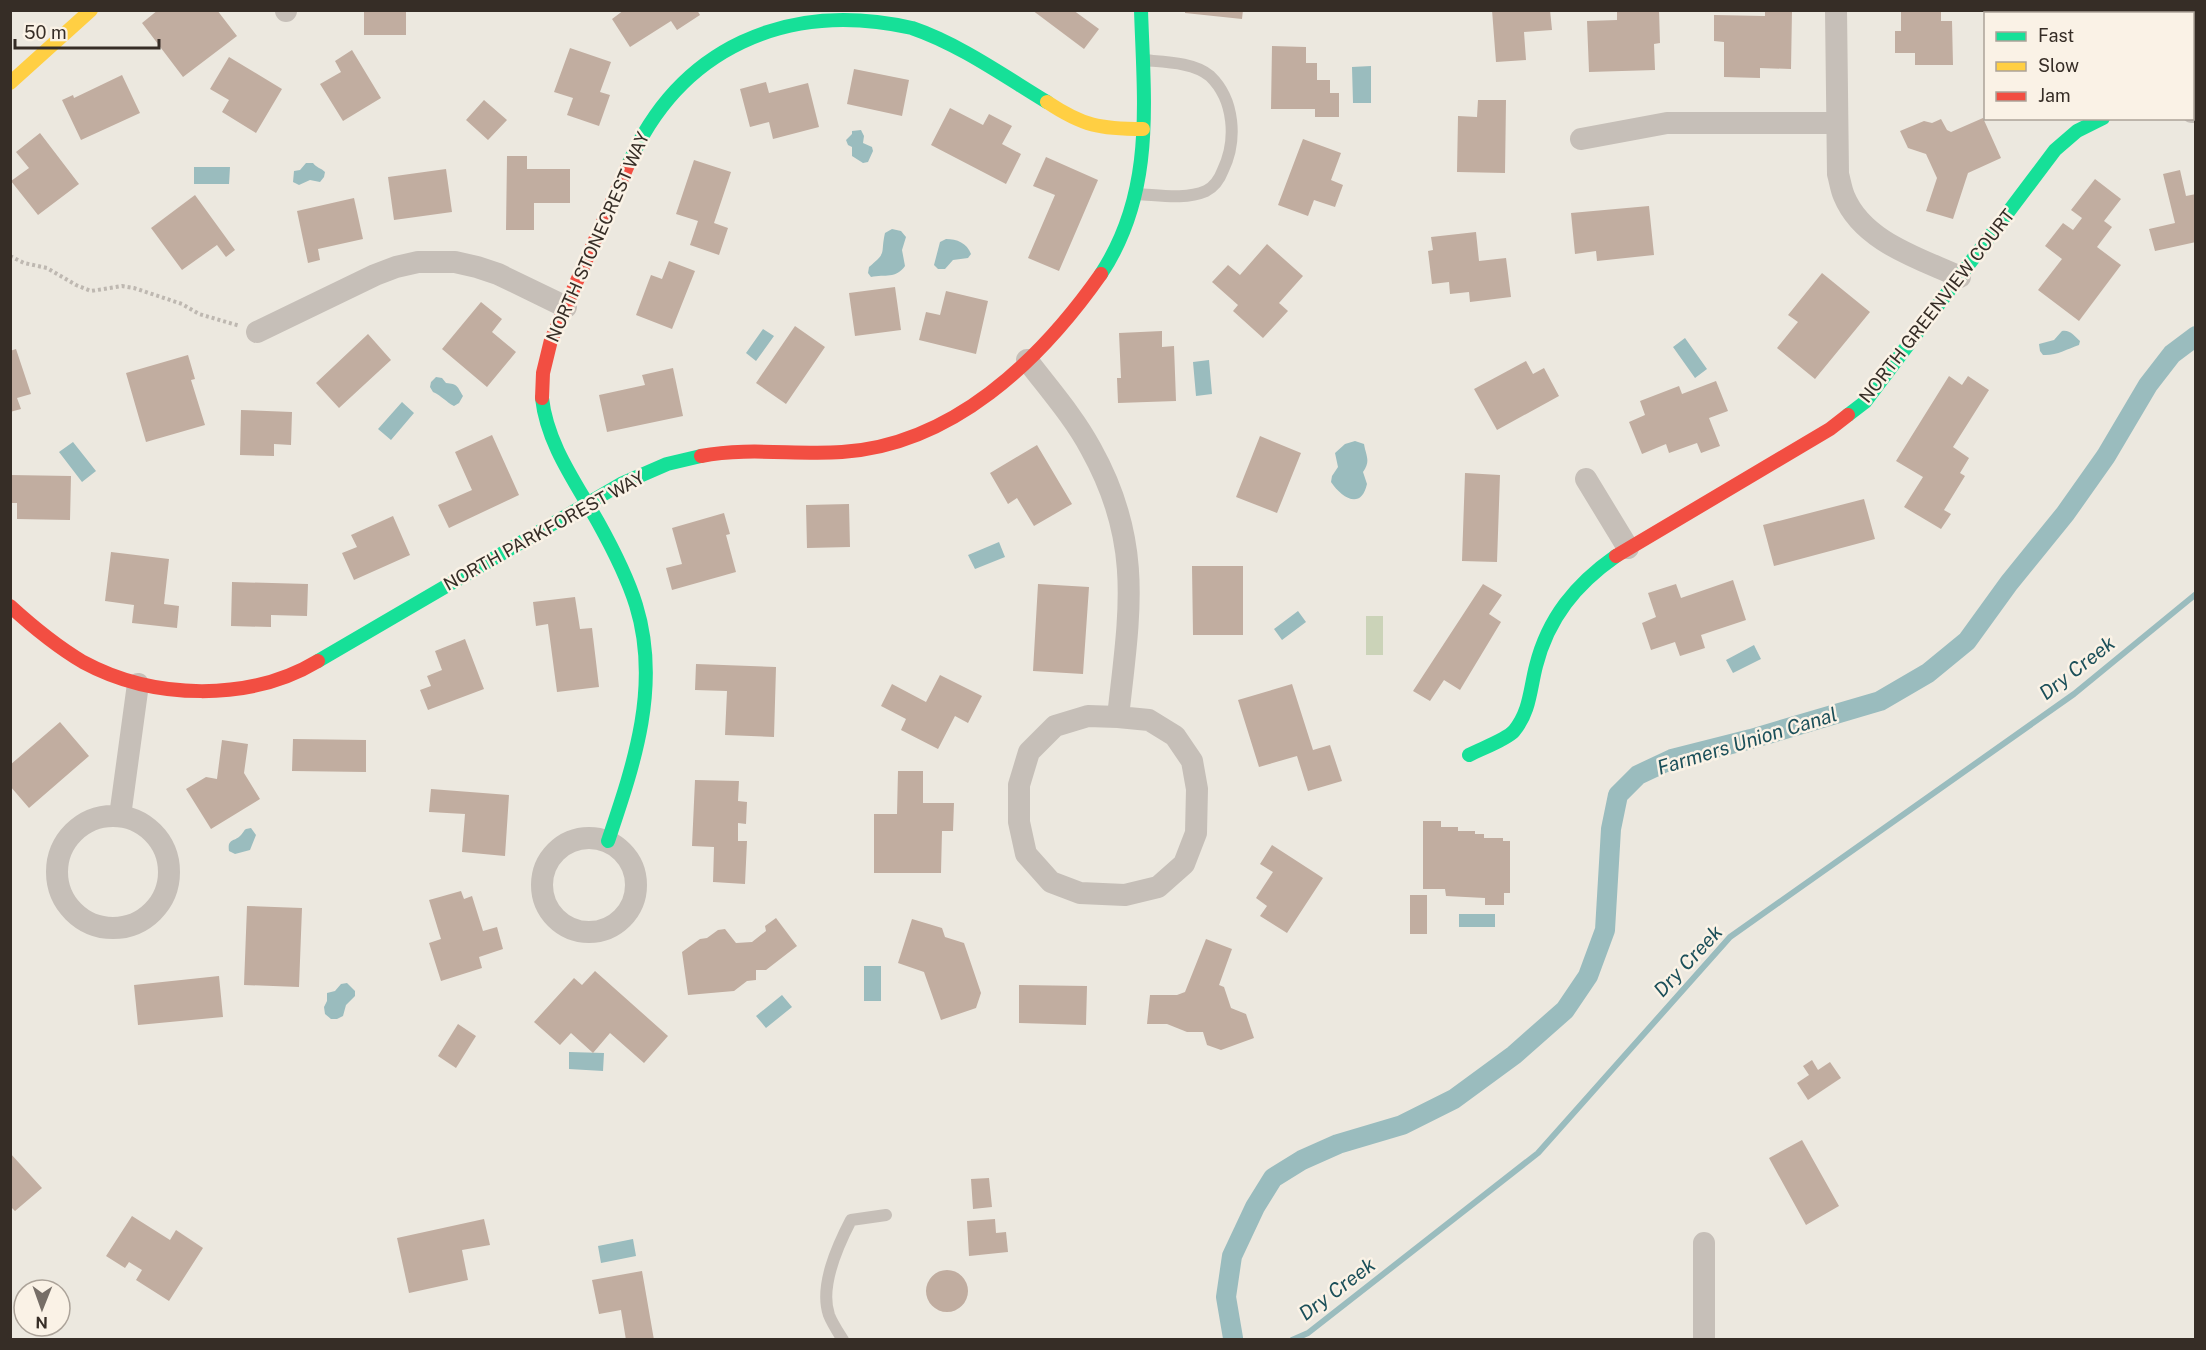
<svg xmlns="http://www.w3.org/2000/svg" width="2206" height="1350" font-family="'Public Sans',sans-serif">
<rect width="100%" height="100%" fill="#ece8df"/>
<!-- grass -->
<path fill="#cbd3b8" d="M 1366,616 L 1383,616 L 1383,655 L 1366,655 Z"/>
<!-- water -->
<path fill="#9abcbe" d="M 1371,66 L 1371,103 L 1353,103 L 1352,67 Z
M 861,130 L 864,136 L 863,143 L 872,147 L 873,151 L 868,162 L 863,163 L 852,156 L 852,147 L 848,145 L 846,140 L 852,134 L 852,131 Z
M 306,163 L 313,163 C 317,168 321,168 325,172 L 324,177 L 320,182 L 310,180 L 299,185 L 293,182 L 294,171 L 300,170 Z
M 194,167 L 230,167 L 229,184 L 194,184 Z
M 892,229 L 901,231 L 906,237 L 902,250 L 905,266 C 896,279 885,274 871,277 L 868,273 L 869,267 C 888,251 880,255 885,233 Z
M 946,239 C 957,239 967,243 971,254 L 968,258 L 953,260 L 945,269 L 938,269 L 934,265 L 940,242 Z
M 763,329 L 774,336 L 756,361 L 746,353 Z
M 2062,331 C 2069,329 2075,336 2080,341 L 2079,345 C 2067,349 2056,356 2043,355 L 2040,351 L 2039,344 L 2054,340 Z
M 1685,338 L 1707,369 L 1695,378 L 1673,347 Z
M 1209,360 L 1212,394 L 1196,396 L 1193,362 Z
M 436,377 L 442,378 L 446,383 C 458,384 457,386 463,396 L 459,403 L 454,406 C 446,402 442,396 433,392 L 430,387 L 431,382 Z
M 402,402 L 414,413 L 391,440 L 378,429 Z
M 1355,441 L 1364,444 C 1366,456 1371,461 1363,472 L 1367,484 C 1361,511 1341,497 1331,482 L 1332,476 L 1338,467 L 1335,453 L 1345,444 Z
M 73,442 L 96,471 L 82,482 L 59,452 Z
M 999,542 L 1005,557 L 975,569 L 968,555 Z
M 1298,611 L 1306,622 L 1282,640 L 1274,629 Z
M 1754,645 L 1761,659 L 1733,673 L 1726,660 Z
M 251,828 L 256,835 L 250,850 L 235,854 L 229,851 C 227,838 235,842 241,835 C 243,833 244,830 246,829 Z
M 1459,914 L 1495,914 L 1495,927 L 1459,927 Z
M 864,966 L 881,966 L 881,1001 L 864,1001 Z
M 347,983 L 355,991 L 355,996 L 346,1005 L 343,1016 L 337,1019 L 331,1019 L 325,1014 L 324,1007 L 327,1001 L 327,993 L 335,991 L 341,984 Z
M 782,995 L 792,1007 L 766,1028 L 756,1016 Z
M 569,1052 L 604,1053 L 603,1071 L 569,1069 Z
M 633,1239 L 636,1256 L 601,1263 L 598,1246 Z"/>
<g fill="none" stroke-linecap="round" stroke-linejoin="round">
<!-- stream -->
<path stroke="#9abcbe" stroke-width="6" d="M 1292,1340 L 1308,1333 L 1538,1153 L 1730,937 L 2074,694 L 2196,594"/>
<!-- canal -->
<path stroke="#9abcbe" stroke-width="20" d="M 1233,1338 L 1226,1297 L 1232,1256 L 1255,1207 L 1273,1178 L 1302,1160 L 1338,1144 L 1402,1125 L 1454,1099 L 1514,1055 L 1565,1010 L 1588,976 L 1605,930 L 1611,829 L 1618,795 L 1638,775 L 1672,759 L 1751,739 L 1880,701 L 1928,673 L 1967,641 L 2009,583 L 2065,514 L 2106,456 L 2148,385 L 2172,354 L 2196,336"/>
</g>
<!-- building -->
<path fill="#c1ada0" d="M 158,10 L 217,10 L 237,36 L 183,77 L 142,23 Z
M 364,10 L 406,10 L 406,35 L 364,35 Z
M 624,10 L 697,10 L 700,15 L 677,30 L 671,21 L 630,47 L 612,19 Z
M 1032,10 L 1073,10 L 1099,29 L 1084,49 Z
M 1185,10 L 1243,10 L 1242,19 L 1185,13 Z
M 1492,10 L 1550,10 L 1552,30 L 1524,32 L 1526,60 L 1496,62 Z
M 1617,10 L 1659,10 L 1660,43 L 1654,44 L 1655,70 L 1589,72 L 1587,21 L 1617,20 Z
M 1765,10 L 1792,10 L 1791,69 L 1760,68 L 1760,78 L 1724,77 L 1724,42 L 1714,41 L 1714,15 L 1765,16 Z
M 1901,10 L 1941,10 L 1941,21 L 1952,21 L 1953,65 L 1915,65 L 1915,53 L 1895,53 L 1895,31 L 1901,31 Z
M 2084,10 L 2120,12 L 2120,14 L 2084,14 Z
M 1272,46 L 1306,47 L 1306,63 L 1317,63 L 1317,80 L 1330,80 L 1330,93 L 1339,93 L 1339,117 L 1315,117 L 1315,109 L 1271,109 Z
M 570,48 L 611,62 L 600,92 L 610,95 L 599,126 L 567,115 L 573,98 L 554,92 Z
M 352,50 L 381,98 L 343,121 L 320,84 L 341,72 L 335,61 Z
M 229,57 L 282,89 L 256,133 L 222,112 L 229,100 L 210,89 Z
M 854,69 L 909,80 L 902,116 L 847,104 Z
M 122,75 L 140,113 L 81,140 L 62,100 L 73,95 L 74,98 Z
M 766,82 L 769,93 L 808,83 L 819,127 L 773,139 L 769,122 L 750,127 L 740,89 Z
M 484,100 L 507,120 L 488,140 L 466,120 Z
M 1478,100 L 1506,100 L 1505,173 L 1457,172 L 1458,116 L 1477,117 Z
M 950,108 L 983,125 L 989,114 L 1012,126 L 1002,144 L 1021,154 L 1006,184 L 931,145 Z
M 1983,118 L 2001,158 L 1968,173 L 1953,219 L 1926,211 L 1937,178 L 1926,154 L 1908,148 L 1900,131 L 1924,121 L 1932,123 L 1941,119 L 1947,130 L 1951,132 Z
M 40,133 L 79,184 L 38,215 L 11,181 L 29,168 L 16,152 Z
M 1303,139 L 1341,153 L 1331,180 L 1343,185 L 1335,207 L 1314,200 L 1308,216 L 1278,205 Z
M 507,156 L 527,156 L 527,169 L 570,169 L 570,203 L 534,203 L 534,230 L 506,230 Z
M 1046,157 L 1098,180 L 1059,271 L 1028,258 L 1055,195 L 1033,186 Z
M 694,160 L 731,172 L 714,223 L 728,228 L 719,255 L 690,245 L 698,221 L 676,214 Z
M 446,169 L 452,212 L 394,220 L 388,177 Z
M 2180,170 L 2186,196 L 2196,194 L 2196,242 L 2155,251 L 2149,229 L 2175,223 L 2163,174 Z
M 2095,179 L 2121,199 L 2104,221 L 2112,227 L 2097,247 L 2121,265 L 2079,321 L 2038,290 L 2062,259 L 2045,246 L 2063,223 L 2073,230 L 2082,218 L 2071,210 Z
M 195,195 L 235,250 L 226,257 L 217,245 L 182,270 L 151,228 Z
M 354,198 L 363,239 L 318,249 L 320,260 L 308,263 L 297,211 Z
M 1649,206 L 1654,255 L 1597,261 L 1596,251 L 1575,254 L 1571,213 Z
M 1476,232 L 1479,261 L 1506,258 L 1511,297 L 1470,302 L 1469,292 L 1450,294 L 1449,282 L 1432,284 L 1428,251 L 1433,250 L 1431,237 Z
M 1267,244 L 1303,276 L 1279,303 L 1288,311 L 1263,338 L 1233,311 L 1238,305 L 1212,282 L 1228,265 L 1240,275 Z
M 669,261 L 695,271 L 672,329 L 636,315 L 651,275 L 662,279 Z
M 1822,273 L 1870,312 L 1815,379 L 1777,348 L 1798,322 L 1788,315 Z
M 895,287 L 901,330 L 855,336 L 849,293 Z
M 946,291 L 988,301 L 976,354 L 919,340 L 926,312 L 940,315 Z
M 481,302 L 502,319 L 492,332 L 516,352 L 487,387 L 442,349 Z
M 795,326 L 825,347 L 786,404 L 756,383 Z
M 1162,331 L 1162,347 L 1174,346 L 1176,401 L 1118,403 L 1117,378 L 1121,378 L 1119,333 Z
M 368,334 L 391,360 L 339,408 L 316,383 Z
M 16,349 L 31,394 L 17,398 L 21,409 L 10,412 L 10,351 Z
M 188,355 L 195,379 L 191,380 L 205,425 L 146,442 L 126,373 Z
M 1526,361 L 1533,374 L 1544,368 L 1559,396 L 1497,430 L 1474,389 Z
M 673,368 L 683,416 L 607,432 L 599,395 L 645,385 L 642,375 Z
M 1949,376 L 1962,385 L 1968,376 L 1989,390 L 1953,447 L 1969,458 L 1960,473 L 1965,476 L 1944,510 L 1951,514 L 1941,529 L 1904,507 L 1923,477 L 1896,461 Z
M 1716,381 L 1728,411 L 1709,418 L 1720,446 L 1701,453 L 1697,443 L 1669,453 L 1666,444 L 1642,454 L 1629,422 L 1645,415 L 1640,401 L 1679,386 L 1682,394 Z
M 241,410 L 292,412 L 291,445 L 274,444 L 274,456 L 240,455 Z
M 492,435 L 519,495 L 449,528 L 438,505 L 472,490 L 455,452 Z
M 1260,436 L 1301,453 L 1277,513 L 1236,497 Z
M 1037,445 L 1072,504 L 1034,526 L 1017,498 L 1008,504 L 990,473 Z
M 1465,473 L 1500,475 L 1497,562 L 1462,561 Z
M 10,475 L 71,476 L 70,520 L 17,519 L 17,503 L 10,503 Z
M 1864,499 L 1875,539 L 1774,566 L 1763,525 Z
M 849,504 L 850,547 L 807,548 L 806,505 Z
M 724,513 L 730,534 L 726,535 L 736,572 L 672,590 L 666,568 L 682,564 L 672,528 Z
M 393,516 L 410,555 L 354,580 L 342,553 L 357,547 L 351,535 Z
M 111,552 L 169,559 L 164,604 L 179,606 L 177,628 L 132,623 L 134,605 L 105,601 Z
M 1192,566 L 1243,566 L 1243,635 L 1193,635 Z
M 1733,580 L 1746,620 L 1701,635 L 1705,648 L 1680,656 L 1675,642 L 1651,650 L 1642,623 L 1656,617 L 1648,593 L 1676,584 L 1681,598 Z
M 232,582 L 308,584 L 307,616 L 271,615 L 271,627 L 231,626 Z
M 1038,584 L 1089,587 L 1083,674 L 1033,671 Z
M 1483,584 L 1502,595 L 1489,614 L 1501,622 L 1460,690 L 1444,680 L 1430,701 L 1413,691 Z
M 575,597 L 580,629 L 592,628 L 599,687 L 557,692 L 548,624 L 536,626 L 533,602 Z
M 465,639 L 484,689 L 428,710 L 420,690 L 431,686 L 427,676 L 442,670 L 435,651 Z
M 696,664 L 776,667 L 774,737 L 725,735 L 727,691 L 695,690 Z
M 940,675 L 982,696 L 968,723 L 955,716 L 938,749 L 901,730 L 906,719 L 881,706 L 892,684 L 926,702 Z
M 1292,684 L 1313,750 L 1330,745 L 1342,781 L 1308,791 L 1297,756 L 1259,767 L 1238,700 Z
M 60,722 L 89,756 L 29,808 L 10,786 L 10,765 Z
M 293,739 L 366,740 L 366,772 L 292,771 Z
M 222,740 L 248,744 L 244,773 L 260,799 L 211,829 L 186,789 L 206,777 L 217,779 Z
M 898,771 L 923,771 L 923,803 L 954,803 L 953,831 L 942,831 L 941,873 L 874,873 L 874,814 L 897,814 Z
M 695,780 L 739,781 L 738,801 L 747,802 L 746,824 L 738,823 L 738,841 L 747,841 L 745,884 L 713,882 L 714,847 L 692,846 Z
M 431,789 L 509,795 L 505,856 L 462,852 L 465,814 L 429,812 Z
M 1423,821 L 1441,821 L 1441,827 L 1458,827 L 1458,831 L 1475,831 L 1475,834 L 1484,834 L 1484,838 L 1503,838 L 1503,841 L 1510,841 L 1510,893 L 1504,893 L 1504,905 L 1485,905 L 1485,898 L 1446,896 L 1445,889 L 1423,889 Z
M 1272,845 L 1323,878 L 1287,933 L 1260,916 L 1267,906 L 1256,898 L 1273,872 L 1260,864 Z
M 461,891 L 464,899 L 472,896 L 483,931 L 497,927 L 503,949 L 479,957 L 482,968 L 441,981 L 429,943 L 441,939 L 429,900 Z
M 1410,895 L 1427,895 L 1427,934 L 1410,934 Z
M 247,906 L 302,908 L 299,987 L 244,985 Z
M 776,918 L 797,946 L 766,970 L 756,970 L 756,980 L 747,981 L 734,991 L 688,995 L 682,952 L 700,939 L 707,938 L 718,930 L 725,929 L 736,943 L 752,942 L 766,931 L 765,926 Z
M 912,919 L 942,928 L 945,937 L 964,943 L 981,993 L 976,1008 L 941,1020 L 924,972 L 898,963 Z
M 1206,939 L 1232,949 L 1219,985 L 1224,987 L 1231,1008 L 1246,1014 L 1254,1038 L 1221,1050 L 1207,1045 L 1203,1032 L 1187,1032 L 1167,1024 L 1147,1024 L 1150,995 L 1177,995 L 1185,992 Z
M 595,971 L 668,1036 L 644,1063 L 610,1033 L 593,1053 L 571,1033 L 560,1045 L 534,1022 L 574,978 L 582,985 Z
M 219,976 L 223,1017 L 138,1025 L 134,985 Z
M 1019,985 L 1087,986 L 1086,1025 L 1019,1023 Z
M 458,1024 L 476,1036 L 456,1068 L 438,1056 Z
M 1812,1060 L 1818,1070 L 1830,1062 L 1841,1078 L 1808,1100 L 1797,1083 L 1809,1075 L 1803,1066 Z
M 1802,1140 L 1839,1206 L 1806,1225 L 1769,1158 Z
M 10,1153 L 42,1188 L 15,1211 L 10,1206 Z
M 989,1178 L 992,1207 L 973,1209 L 971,1179 Z
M 132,1216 L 170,1240 L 176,1230 L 203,1248 L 169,1301 L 136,1280 L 142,1270 L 129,1262 L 125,1268 L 106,1256 Z
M 484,1219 L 490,1245 L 462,1250 L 468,1280 L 409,1293 L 397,1238 Z
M 995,1219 L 996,1233 L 1006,1232 L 1008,1252 L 969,1256 L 967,1221 Z
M926 1291a21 21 0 1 1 42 0a21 21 0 1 1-42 0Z
M 642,1271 L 654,1340 L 626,1340 L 621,1310 L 599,1314 L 592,1280 Z"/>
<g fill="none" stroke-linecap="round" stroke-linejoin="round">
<!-- path -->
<path stroke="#beb8b1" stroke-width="4" stroke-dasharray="3 3" stroke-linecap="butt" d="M 10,256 L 24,263 L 47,268 L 76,285 L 91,291 L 122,286 L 134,288 L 182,304 L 199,314 L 240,326"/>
<!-- lane -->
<path stroke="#c6bfb8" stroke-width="12" d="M 1137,194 C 1159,195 1185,200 1206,191 C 1214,187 1220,178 1223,170 C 1237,141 1235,100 1210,76 C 1194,62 1163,62 1143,60
M 843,1340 C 838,1332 832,1323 829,1315 C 819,1286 838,1245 851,1220 L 886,1215"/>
<!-- street -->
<path stroke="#c6bfb8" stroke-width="22" d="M 286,10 L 286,11
M 1836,10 L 1838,174 C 1840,181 1841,189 1844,196 C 1863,242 1919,258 1960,277
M 2192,112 L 2196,112
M 1581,139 L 1667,123 L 1837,123
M 257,332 L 375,275 L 396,267 L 418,262 L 455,262 L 477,267 L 498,274 L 566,307
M 1027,360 C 1049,389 1074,417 1091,449 C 1144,544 1129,615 1118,717
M 1586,479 L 1628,548
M 1088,716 L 1118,717 L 1149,720 L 1175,736 L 1192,761 L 1197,789 L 1196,833 L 1184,864 L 1158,887 L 1125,895 L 1080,893 L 1051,882 L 1026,854 L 1019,822 L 1019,785 L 1029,752 L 1055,726 Z
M57 872a56 56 0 1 1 112 0a56 56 0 1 1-112 0Z
M 120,816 L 138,684
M542 885a47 47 0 1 1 94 0a47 47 0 1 1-94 0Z
M 1704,1340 L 1704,1243"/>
<!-- fast -->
<path stroke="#16e098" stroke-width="14" d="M 628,165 C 679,48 786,0 912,28 C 959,44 1004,76 1047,102
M 1101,274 C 1155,192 1144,103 1141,10
M 542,398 C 547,444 576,483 598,522 C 613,549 627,576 636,605 C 661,686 634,764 608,841
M 1848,415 L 1865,402 L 2055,150 L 2077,131 L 2103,118
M 318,661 L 621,484 L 667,464 L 701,456
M 1469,755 C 1480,749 1506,740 1514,731 C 1530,712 1530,689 1536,666 C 1548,618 1576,584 1616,556"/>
<!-- slow -->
<path stroke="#ffcf43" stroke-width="14" d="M 10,83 L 91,10
M 1047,102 C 1083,126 1100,129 1143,129"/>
<!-- jam -->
<path stroke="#f24e42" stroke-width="14" d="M 542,398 L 543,373 L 551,340 L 628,165
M 701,456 C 748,447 795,455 842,452 C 952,445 1040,361 1101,274
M 1616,556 L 1830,429 L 1848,415
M 10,606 C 33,627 56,646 83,662 C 153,700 250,702 318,661"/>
</g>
<g text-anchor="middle" stroke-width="5" stroke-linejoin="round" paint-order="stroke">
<!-- street labels -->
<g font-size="18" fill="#362d26" stroke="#faf2e6">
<text transform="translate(598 237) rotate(-66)" y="6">NORTH STONECREST WAY</text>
<text transform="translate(1937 306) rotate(-52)" y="6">NORTH GREENVIEW COURT</text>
<text transform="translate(544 531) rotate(-29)" y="6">NORTH PARKFOREST WAY</text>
</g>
<!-- water labels -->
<g font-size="20" font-style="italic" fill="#1b4f59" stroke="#faf2e6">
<text transform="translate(2077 668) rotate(-38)" y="7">Dry Creek</text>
<text transform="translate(1747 741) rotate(-17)" y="7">Farmers Union Canal</text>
<text transform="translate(1688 961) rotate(-47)" y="7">Dry Creek</text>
<text transform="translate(1337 1289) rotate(-37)" y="7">Dry Creek</text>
</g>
</g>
<!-- border -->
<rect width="2206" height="1350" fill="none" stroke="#362d26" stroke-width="24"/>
<!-- legend -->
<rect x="1984" y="12" width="210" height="108" fill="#faf2e6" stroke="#aca399" stroke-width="1.5"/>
<rect x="1996" y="32" width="30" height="9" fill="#16e098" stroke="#aca399" stroke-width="1.5"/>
<text x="2038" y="42" font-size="18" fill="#362d26">Fast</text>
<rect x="1996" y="62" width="30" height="9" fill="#ffcf43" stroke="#aca399" stroke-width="1.5"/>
<text x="2038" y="72" font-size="18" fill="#362d26">Slow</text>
<rect x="1996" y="92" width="30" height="9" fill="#f24e42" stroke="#aca399" stroke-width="1.5"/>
<text x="2038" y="102" font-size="18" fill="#362d26">Jam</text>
<!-- north arrow -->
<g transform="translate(42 1308) rotate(181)"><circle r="28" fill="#faf2e6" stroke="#aca399" stroke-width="1.5"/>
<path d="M0-4.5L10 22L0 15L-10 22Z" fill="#766e67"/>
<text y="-9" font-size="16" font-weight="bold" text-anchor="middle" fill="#362d26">N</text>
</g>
<!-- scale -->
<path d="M15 39v9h144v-9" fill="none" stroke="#362d26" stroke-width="3"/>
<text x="24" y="39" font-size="18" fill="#362d26" stroke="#faf2e6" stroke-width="4.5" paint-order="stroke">50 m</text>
</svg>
